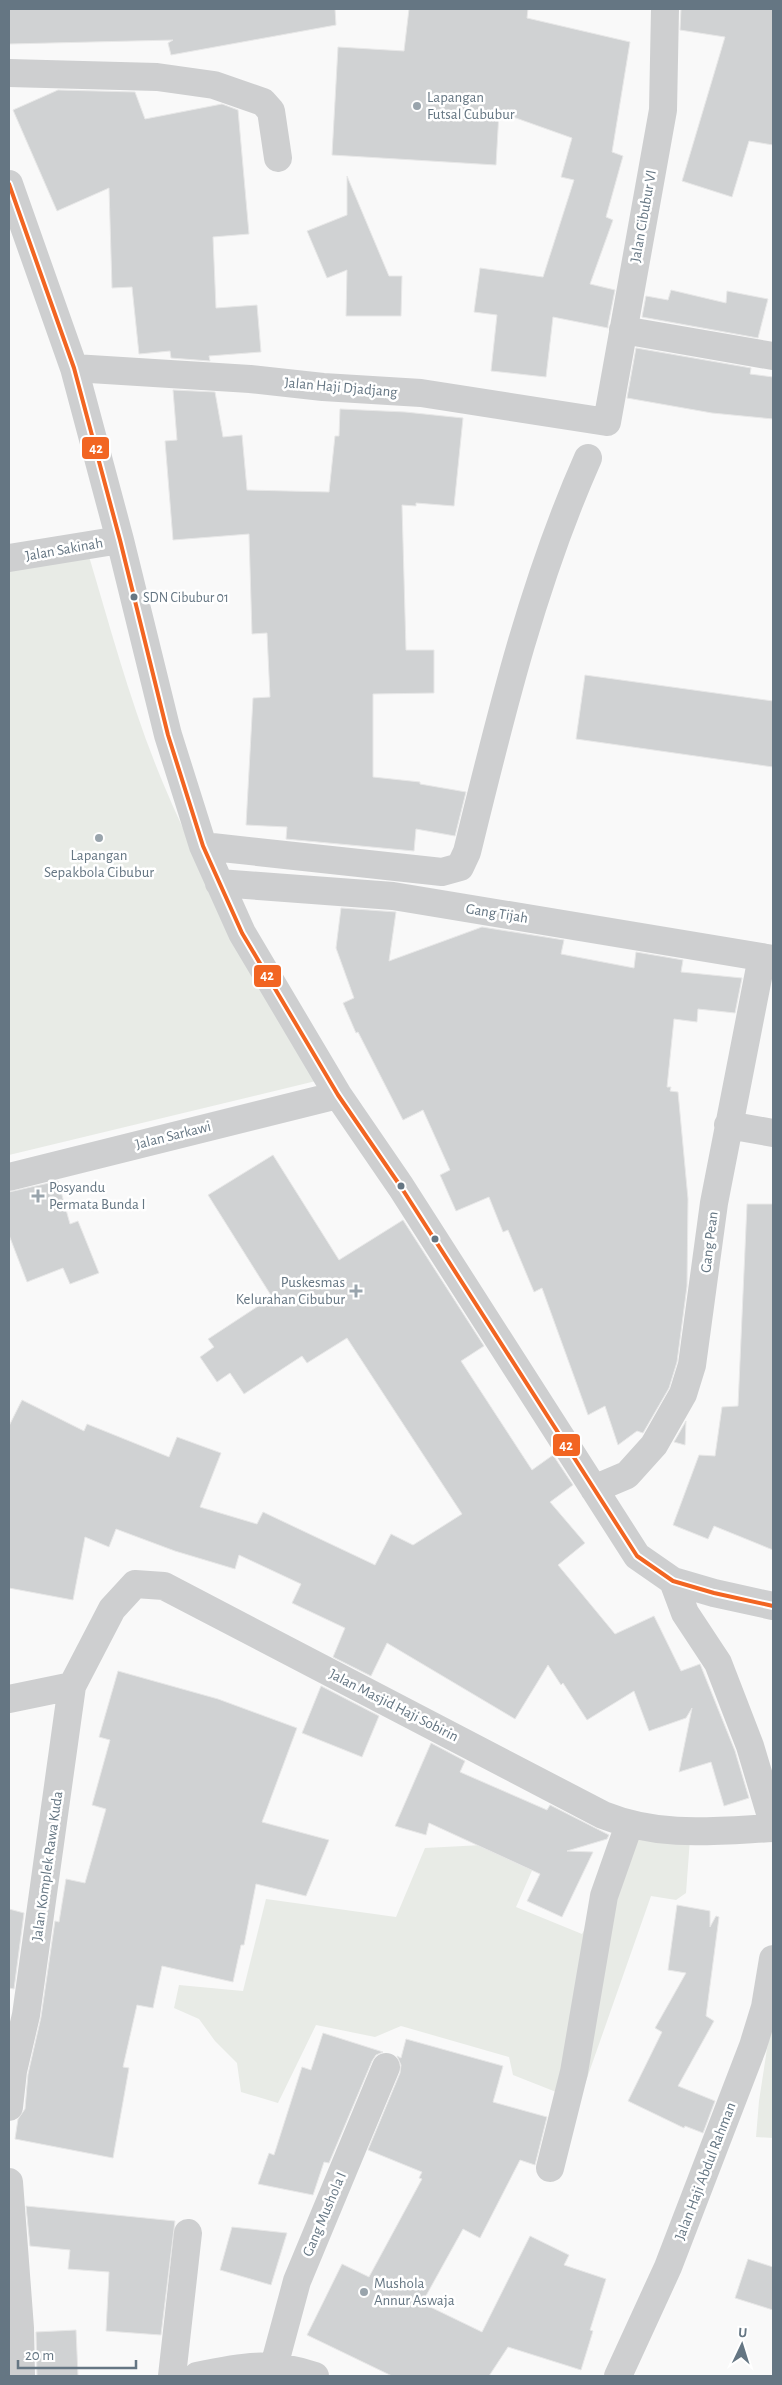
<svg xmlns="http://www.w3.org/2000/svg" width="782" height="2385" font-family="'Alegreya Sans',sans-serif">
<rect width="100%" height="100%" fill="#f9f9f9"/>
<!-- green -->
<path fill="#e8ebe6" d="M 88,553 C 111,630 132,709 163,783 C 206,887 267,983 324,1079 L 9,1155 L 9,568 Z
M 637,1834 L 690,1839 L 686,1893 L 676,1900 L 651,1896 L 579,2101 L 513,2075 L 509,2057 L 401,2026 L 375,2037 L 316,2025 L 278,2103 L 241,2092 L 237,2063 L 215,2041 L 199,2019 L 174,2008 L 179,1985 L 243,1991 L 266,1899 L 396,1917 L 425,1848 L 501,1844 L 538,1857 L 516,1907 L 582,1934 Z
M 773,2010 L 773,2138 L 756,2137 L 759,2101 Z"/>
<!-- building -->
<path fill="#d0d2d3" stroke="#e8e8e8" d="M 9,9 L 335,9 L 336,25 L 171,55 L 168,43 L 173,40 L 9,44 Z
M 409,9 L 528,9 L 527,18 L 630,42 L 612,152 L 623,156 L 606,217 L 613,220 L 590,284 L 615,290 L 608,325 L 608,328 L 553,317 L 546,377 L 491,371 L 497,315 L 474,312 L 480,268 L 543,277 L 574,180 L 561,177 L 572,138 L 499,112 L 496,165 L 332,155 L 338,47 L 404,51 Z
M 681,9 L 773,9 L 773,145 L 749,141 L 732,197 L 682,181 L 725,37 L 680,30 Z
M 58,90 L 135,92 L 145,119 L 222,104 L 238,110 L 249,234 L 213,237 L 216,308 L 257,305 L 261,352 L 209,356 L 210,361 L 171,358 L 170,351 L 139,354 L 132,287 L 112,288 L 109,188 L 57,211 L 13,110 Z
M 347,176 L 389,276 L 402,276 L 401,316 L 346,316 L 347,270 L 327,278 L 307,231 L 347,215 Z
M 671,290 L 726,303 L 727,291 L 768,299 L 758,338 L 642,317 L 646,296 L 668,300 Z
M 636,348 L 751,368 L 750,374 L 773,377 L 773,419 L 712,413 L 627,398 Z
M 173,390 L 215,392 L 223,437 L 242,435 L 247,490 L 329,492 L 335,436 L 339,436 L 340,409 L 405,412 L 463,418 L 454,506 L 416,503 L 416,506 L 402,505 L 406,650 L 434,650 L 434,693 L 373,694 L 373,777 L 420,782 L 420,784 L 466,792 L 455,836 L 416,829 L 414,851 L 286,839 L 287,827 L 246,825 L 253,698 L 270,697 L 267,633 L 252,634 L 249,534 L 173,540 L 165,441 L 177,440 Z
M 585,675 L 773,701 L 773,767 L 576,739 Z
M 341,908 L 396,912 L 389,961 L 482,927 L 564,940 L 561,954 L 634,968 L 636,952 L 683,960 L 681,972 L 742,978 L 735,1013 L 698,1009 L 697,1022 L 674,1019 L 667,1087 L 671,1087 L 670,1091 L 678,1092 L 688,1199 L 687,1286 L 677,1362 L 669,1388 L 643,1433 L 637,1431 L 618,1445 L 605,1406 L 588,1415 L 542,1288 L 534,1292 L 508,1230 L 503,1232 L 489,1197 L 456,1211 L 440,1175 L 450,1170 L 423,1110 L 403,1120 L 358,1032 L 356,1033 L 343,1003 L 354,998 L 336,948 Z
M 273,1155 L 339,1260 L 403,1220 L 484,1346 L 461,1361 L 532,1470 L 553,1455 L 573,1485 L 550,1502 L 585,1543 L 558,1565 L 615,1634 L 654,1616 L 681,1671 L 700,1664 L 735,1751 L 749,1798 L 724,1806 L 711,1762 L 679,1772 L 692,1708 L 686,1718 L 649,1731 L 634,1691 L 587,1720 L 563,1683 L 561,1685 L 548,1665 L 515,1719 L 387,1643 L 371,1676 L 333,1657 L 345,1628 L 292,1603 L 301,1584 L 239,1555 L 235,1569 L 175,1551 L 116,1529 L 109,1547 L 85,1537 L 73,1600 L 9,1588 L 9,1426 L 22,1400 L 84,1431 L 87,1424 L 169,1457 L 177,1437 L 221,1453 L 200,1507 L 257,1524 L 263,1512 L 375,1565 L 391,1534 L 413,1545 L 462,1514 L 347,1338 L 307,1363 L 302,1356 L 244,1394 L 230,1373 L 217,1382 L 200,1357 L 214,1347 L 208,1339 L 272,1297 L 208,1195 Z
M 58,1181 L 70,1224 L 78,1221 L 99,1273 L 70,1284 L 63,1268 L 27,1282 L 9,1235 L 9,1192 Z
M 747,1204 L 773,1204 L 773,1550 L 714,1526 L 708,1539 L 673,1525 L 699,1455 L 715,1456 L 722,1407 L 738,1406 Z
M 686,1421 L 685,1445 L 674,1442 Z
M 118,1671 L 218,1699 L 297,1728 L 262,1822 L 329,1840 L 306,1896 L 256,1884 L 244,1945 L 241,1945 L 233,1982 L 162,1966 L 153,2008 L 137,2005 L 123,2067 L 129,2068 L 113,2158 L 15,2139 L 18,2119 L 25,2109 L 28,2074 L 41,2017 L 55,1921 L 59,1922 L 66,1879 L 85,1883 L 106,1809 L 92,1805 L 110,1740 L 99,1737 Z
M 321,1686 L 379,1716 L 362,1757 L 302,1733 Z
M 431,1743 L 465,1761 L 460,1772 L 547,1810 L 550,1805 L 609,1835 L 607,1839 L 567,1851 L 593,1852 L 562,1917 L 527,1901 L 540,1874 L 429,1823 L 426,1835 L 395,1826 Z
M 677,1905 L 710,1911 L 710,1927 L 716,1916 L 719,1917 L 706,2016 L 714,2021 L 678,2086 L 715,2101 L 703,2133 L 685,2126 L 684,2128 L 628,2101 L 662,2032 L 655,2028 L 686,1973 L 668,1970 Z
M 9,1909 L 24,1913 L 14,1989 L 9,1988 Z
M 323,2033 L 383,2052 L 376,2055 L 372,2061 L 329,2163 L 324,2162 L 313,2195 L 258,2184 L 269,2153 L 274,2155 L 302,2067 L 311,2070 Z
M 406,2039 L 503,2066 L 493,2102 L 547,2117 L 535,2165 L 520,2160 L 480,2238 L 463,2229 L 422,2303 L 482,2332 L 530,2236 L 569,2255 L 564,2265 L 606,2279 L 590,2330 L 593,2331 L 581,2370 L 508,2347 L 489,2376 L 392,2376 L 307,2335 L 342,2264 L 369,2277 L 422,2179 L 419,2178 L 422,2172 L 368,2150 L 400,2073 L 401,2065 L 397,2056 L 401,2058 Z
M 26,2206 L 175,2221 L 161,2335 L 106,2331 L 109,2272 L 68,2269 L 70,2250 L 30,2246 Z
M 232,2227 L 287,2233 L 271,2285 L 220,2270 Z
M 748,2259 L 773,2267 L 773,2310 L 735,2298 Z
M 76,2330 L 78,2376 L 37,2376 L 36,2332 Z"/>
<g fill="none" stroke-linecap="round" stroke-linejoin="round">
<!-- minor -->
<path stroke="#cecfd0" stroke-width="28" d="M 9,73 L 157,77 L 214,85 L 263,102 L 271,111 L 278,158
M 9,184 L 74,368 L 120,540 L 168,735 L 203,846 L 242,933 L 338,1095 L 401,1187 L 637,1556 L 673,1581 L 714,1593 L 773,1606
M 623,330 L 773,356
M 74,368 L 250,379 L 323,387 L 421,393 L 607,422 L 663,110 L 665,9
M 9,558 L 120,540
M 203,846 L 442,872 L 460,867 L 467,852 C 500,718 532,584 588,458
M 219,883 L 393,896 L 773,959
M 728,1125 L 773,1133
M 9,1177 L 338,1095
M 594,1489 L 627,1475 L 654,1445 L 683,1394 L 692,1365 L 714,1203 L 762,957
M 673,1581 L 685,1613 L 718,1663 L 750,1746 L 773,1823
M 9,1699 L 72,1686
M 9,2107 L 13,2071 L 26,2015 L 72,1686 L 112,1609 L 135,1584 L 164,1586 L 603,1815 C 660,1838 714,1831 773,1828
M 550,2168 L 574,2072 L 604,1896 L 629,1825
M 9,2182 L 20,2328 L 21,2376
M 274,2366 L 297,2281 L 386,2067
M 172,2376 L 188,2233
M 197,2376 C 242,2366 270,2361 315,2376
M 618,2376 L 668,2267 L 753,2046 L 765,2007 L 773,1959"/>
<defs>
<path id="bus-1" d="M 9,184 L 74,368 L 120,540 L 168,735 L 203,846 L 242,933 L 338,1095 L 401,1187 L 637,1556 L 673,1581 L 714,1593 L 773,1606"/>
</defs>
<!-- bus-1 casing -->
<use href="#bus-1" stroke="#fff" stroke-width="8"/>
<!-- bus-1 -->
<use href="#bus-1" stroke="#f26522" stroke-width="4"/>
</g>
<!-- markers -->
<g fill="#99a4ac" stroke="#fff" stroke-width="2">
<circle cx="417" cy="106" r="5"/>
<circle cx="99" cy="838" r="5"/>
<path d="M35.5 1188.5h5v5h5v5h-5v5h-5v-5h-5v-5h5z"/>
<path d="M353.5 1283.5h5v5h5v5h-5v5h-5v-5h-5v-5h5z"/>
<circle cx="364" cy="2292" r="5"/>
</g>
<g fill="#657683" stroke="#fff" stroke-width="2">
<circle cx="134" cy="597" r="4.5"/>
<circle cx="401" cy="1186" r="4.5"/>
<circle cx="435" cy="1239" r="4.5"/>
</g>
<g text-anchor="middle" stroke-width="5" stroke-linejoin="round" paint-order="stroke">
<!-- bus labels -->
<g font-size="14" fill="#657683" stroke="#fff" text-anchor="start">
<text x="143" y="602">SDN Cibubur 01</text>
</g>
<!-- poi labels -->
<g font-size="15" fill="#657683" stroke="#fff" text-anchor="start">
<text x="427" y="102">Lapangan<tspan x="427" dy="17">Futsal Cububur</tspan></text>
<text x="99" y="860" text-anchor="middle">Lapangan<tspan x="99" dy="17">Sepakbola Cibubur</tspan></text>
<text x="49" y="1192">Posyandu<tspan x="49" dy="17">Permata Bunda I</tspan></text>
<text x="345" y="1287" text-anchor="end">Puskesmas<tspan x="345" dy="17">Kelurahan Cibubur</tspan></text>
<text x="374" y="2288">Mushola<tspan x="374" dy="17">Annur Aswaja</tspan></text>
</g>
<!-- street labels -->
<g font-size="15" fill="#657683" stroke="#fff">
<text transform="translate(643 216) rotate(-80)" y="5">Jalan Cibubur VI</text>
<text transform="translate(341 387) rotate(5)" y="5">Jalan Haji Djadjang</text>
<text transform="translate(64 549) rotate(-10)" y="5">Jalan Sakinah</text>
<text transform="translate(497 913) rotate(9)" y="5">Gang Tijah</text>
<text transform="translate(173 1135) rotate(-14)" y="5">Jalan Sarkawi</text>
<text transform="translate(709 1242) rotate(-83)" y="5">Gang Pean</text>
<text transform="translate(394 1705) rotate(27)" y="5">Jalan Masjid Haji Sobirin</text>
<text transform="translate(47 1866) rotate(-82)" y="5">Jalan Komplek Rawa Kuda</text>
<text transform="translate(705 2171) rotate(-69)" y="5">Jalan Haji Abdul Rahman</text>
<text transform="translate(324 2214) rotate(-67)" y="5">Gang Mushola I</text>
</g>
</g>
<g stroke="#fff" stroke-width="2">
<rect x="81" y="436" width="29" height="24" rx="5" fill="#f26522"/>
<rect x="253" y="964" width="29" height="24" rx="5" fill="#f26522"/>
<rect x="552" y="1433" width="29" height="24" rx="5" fill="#f26522"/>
</g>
<g font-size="14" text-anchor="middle" font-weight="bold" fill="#fff">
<text x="96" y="453">42</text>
<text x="267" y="980">42</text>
<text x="566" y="1450">42</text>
</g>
<!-- border -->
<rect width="782" height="2385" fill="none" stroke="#657683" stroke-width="20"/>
<!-- north arrow -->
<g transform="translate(742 2345) rotate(4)" stroke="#ffffff" stroke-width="4" paint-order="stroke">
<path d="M0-4L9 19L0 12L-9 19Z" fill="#657683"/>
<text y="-8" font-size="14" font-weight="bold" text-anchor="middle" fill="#657683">U</text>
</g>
<!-- scale -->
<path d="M18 2360v8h118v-8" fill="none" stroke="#657683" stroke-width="2.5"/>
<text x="25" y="2360" font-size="15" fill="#657683" stroke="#ffffff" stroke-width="4" paint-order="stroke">20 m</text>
</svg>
